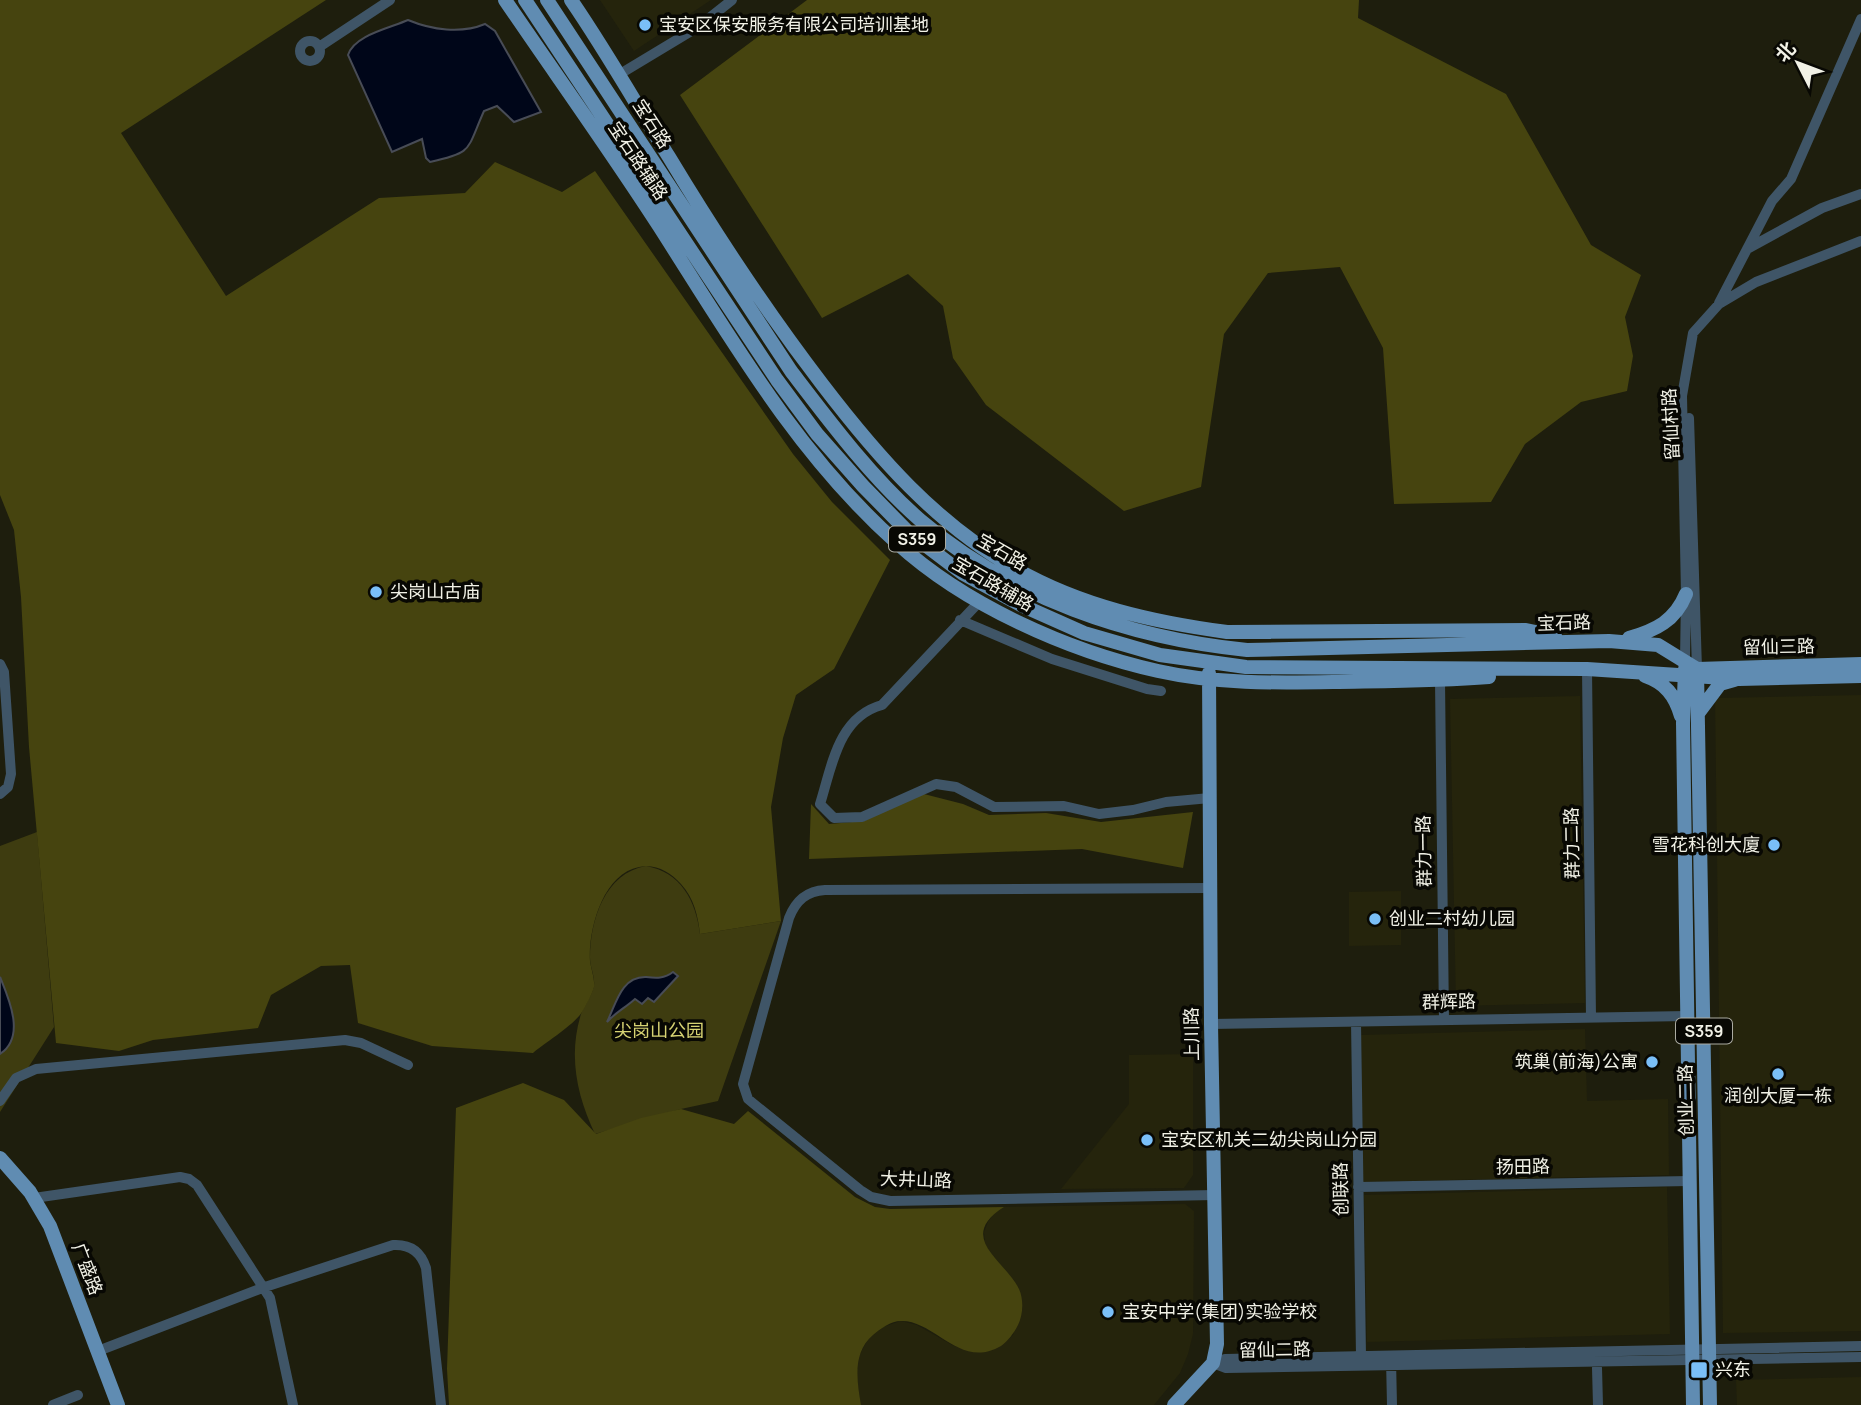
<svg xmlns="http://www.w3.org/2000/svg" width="1861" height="1405" font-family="Manrope,'Noto Sans SC',sans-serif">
<rect width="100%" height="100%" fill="#1e1e0d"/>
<!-- built -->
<path fill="#25240c" d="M 600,0 L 711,0 L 634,51 Z
M 1861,695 L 1861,1331 L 1723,1333 L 1715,698 Z
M 1580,696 L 1585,1003 L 1456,1006 L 1450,699 Z
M 1401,891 L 1401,945 L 1349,946 L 1349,892 Z
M 1585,1029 L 1587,1101 L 1668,1099 L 1669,1175 L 1363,1182 L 1361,1035 Z
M 1193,1054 L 1193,1175 L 1184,1188 L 1061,1189 L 1129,1104 L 1129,1055 Z
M 1667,1187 L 1670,1334 L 1367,1342 L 1364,1195 Z
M 1185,1204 L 1194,1211 L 1193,1334 L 1188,1354 L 1180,1373 L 1154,1405 L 861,1405 L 856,1375 L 859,1356 L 868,1339 L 883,1327 L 901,1321 L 917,1325 L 954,1346 L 986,1351 L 1001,1345 L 1013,1335 L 1019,1288 L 989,1253 L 985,1243 L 984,1232 L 988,1222 L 994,1213 L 1004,1207 Z
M 1861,1377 L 1861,1405 L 1737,1405 L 1736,1380 Z"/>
<!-- green -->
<path fill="#3e3c10" d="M 37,832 L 54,1027 L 0,1112 L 0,846 Z
M 646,866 C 681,872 696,901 700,934 L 781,921 L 718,1101 L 681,1109 L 595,1134 C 577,1096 568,1056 581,1014 C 584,1005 593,995 594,985 C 595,976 590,967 590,958 C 590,920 605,873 646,866 Z"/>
<!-- forest -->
<path fill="#46440f" d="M 0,0 L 326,0 L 121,133 L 226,296 L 379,198 L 465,193 L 495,162 L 562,192 L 595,171 L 793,454 L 832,502 L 890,560 L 834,669 L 796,695 L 783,738 L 771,807 L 781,921 L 700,934 C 698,916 694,898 681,884 C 670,872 656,864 639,867 C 603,874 588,929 590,961 C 591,969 595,979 594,987 C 592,995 586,1005 582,1012 C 574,1025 546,1042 533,1053 L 432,1046 L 358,1023 L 350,965 L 321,966 L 271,995 L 258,1028 L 153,1040 L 119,1051 L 56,1043 L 29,747 L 21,597 L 14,530 L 0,495 Z
M 807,0 L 1359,0 L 1358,18 L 1506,94 L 1591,245 L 1641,275 L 1625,317 L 1633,356 L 1627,391 L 1581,402 L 1525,444 L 1491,502 L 1394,504 L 1383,348 L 1340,267 L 1268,273 L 1224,334 L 1201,487 L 1124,511 L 986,405 L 953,358 L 943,306 L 908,274 L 822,318 L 680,95 Z
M 920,793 L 963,804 L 989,815 L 1046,813 L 1101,822 L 1193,812 L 1183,868 L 1082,849 L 809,859 L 811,804 L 829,824 L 864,821 Z
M 523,1083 L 564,1100 L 596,1134 L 641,1118 L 681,1109 L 734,1124 L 748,1111 L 855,1197 L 875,1207 L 890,1209 L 1004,1207 C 955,1238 1006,1261 1019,1289 C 1024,1300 1023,1315 1018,1325 C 1014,1333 1008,1341 1001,1346 C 960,1370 935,1320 901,1321 C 891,1321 880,1329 873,1335 C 852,1353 857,1381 861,1405 L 449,1405 L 447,1369 L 456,1108 Z"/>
<!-- water -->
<path fill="#000619" stroke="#484c56" stroke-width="2" d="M 408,20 C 432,30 461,34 485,24 L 495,31 L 541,112 L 514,122 L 497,106 L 484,111 C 466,151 474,152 430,162 L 426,158 L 422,139 L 392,152 L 348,55 C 354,35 390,28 408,20 Z
M 673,972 L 678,976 L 654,1002 L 648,998 L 642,1004 L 635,999 C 625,1008 616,1012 607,1022 C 616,1004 621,977 645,977 C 656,978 664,979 673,972 Z
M 0,977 C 9,999 26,1037 0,1054 Z"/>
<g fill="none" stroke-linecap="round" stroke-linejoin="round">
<!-- minor -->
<path stroke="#3f5567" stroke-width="10" d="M300 51a10 10 0 1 1 20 0a10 10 0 1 1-20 0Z
M 319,47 L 390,0
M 620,74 L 698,27 L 732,0
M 1747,249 L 1822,208 L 1861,194
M 1719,303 L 1772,201 L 1791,179 L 1861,19
M 1689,418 L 1697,669
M 980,601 L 882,705 C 838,717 832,766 820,804 L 834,818 L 862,817 L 936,784 L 956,787 L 994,807 L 1064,806 L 1099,814 L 1133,810 L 1166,802 L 1210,798
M 960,620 L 1052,659 L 1147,689 L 1161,691
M 1685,660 L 1686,594 L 1682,396 L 1693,333 L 1719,304 L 1756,282 L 1861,241
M 0,664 L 4,672 L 11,774 L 8,787 L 0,794
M 1587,669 L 1591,1017
M 1440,681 L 1444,1020
M 1210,888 L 825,890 C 807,891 796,900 789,918 L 743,1084 L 748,1099 L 754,1104 L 860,1190 L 871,1197 L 890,1201 L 1215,1195
M 1356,1022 L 1361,1356
M 1211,1024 L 1687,1016
M 0,1101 L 16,1078 L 36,1069 L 345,1040 L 361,1043 L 408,1065
M 1358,1187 L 1689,1181
M 34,1198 L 180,1177 L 189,1179 L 197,1185 L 270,1298 L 293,1405
M 98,1351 L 265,1287 L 393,1245 C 410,1244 421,1252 426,1268 L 441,1405
M 1391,1359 L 1392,1405
M 1213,1363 L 1226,1368 L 1861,1357
M 1213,1363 L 1225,1359 L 1861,1346
M 1597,1368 L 1598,1405
M 53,1405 L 78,1395"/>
<!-- major -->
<path stroke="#608cb2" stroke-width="14" d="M 505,0 C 556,75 610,150 659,226 C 730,337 797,454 897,543 C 965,605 1068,651 1158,671 C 1216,684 1274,683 1333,682 C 1385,681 1437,681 1489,677
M 525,0 L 777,380 L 817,434 L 863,486 L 908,532 L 962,573 L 1021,605 L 1084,633 L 1160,655 L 1246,667 L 1587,669 L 1739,679 L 1861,676
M 547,0 L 791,371 C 830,422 871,477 920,520 C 1011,598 1129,638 1247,650 L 1609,641 L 1658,645 L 1697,669
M 571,0 C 606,51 636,104 669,157 C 716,235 767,312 822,384 C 877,456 936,524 1016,569 C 1081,606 1153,622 1227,632 L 1526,630 L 1555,636
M 1629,638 C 1656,630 1675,621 1686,594
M 1685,669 L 1683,723 L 1693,1405
M 1697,669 L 1861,664
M 1697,670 L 1710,1405
M 1645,676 C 1665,683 1675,695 1681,716
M 1699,712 L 1720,684 L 1734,680
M 0,1158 L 30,1192 L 50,1226 L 118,1405
M 1174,1405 L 1213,1363 L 1217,1344 L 1211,1024 L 1209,673"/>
</g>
<!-- markers -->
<g fill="#7abff8" stroke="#080803" stroke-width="2.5">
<circle cx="645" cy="25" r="7"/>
<circle cx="376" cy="592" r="7"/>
<circle cx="1774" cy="845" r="7"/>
<circle cx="1375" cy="919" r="7"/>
<circle cx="1652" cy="1062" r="7"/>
<circle cx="1778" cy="1074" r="7"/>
<circle cx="1147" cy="1140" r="7"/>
<circle cx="1108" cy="1312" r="7"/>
<rect x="1690" y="1361" width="18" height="18" rx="3.5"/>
</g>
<g text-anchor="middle" stroke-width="7" stroke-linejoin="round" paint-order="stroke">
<!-- shield labels -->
<g fill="#080803" stroke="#ababa2" stroke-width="2">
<rect x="889" y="526.5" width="56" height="25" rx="5"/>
<rect x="1676" y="1018.5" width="56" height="25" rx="5"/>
</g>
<g font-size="16" font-weight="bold" fill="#f1f1e6">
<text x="917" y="545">S359</text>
<text x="1704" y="1037">S359</text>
</g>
<!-- poi labels -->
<g font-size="18" fill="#f1f1e6" stroke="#080803" text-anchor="start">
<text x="659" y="31">宝安区保安服务有限公司培训基地</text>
<text x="390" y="598">尖岗山古庙</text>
<text x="1760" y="851" text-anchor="end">雪花科创大廈</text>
<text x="1389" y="925">创业二村幼儿园</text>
<text x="1638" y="1068" text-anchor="end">筑巢(前海)公寓</text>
<text x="1778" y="1102" text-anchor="middle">润创大厦一栋</text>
<text x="1161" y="1146">宝安区机关二幼尖岗山分园</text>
<text x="1122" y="1318">宝安中学(集团)实验学校</text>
<text x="1715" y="1376">兴东</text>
</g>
<!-- street labels -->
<g font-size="18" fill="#f1f1e6" stroke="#080803">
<text transform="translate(652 124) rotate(57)" y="6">宝石路</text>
<text transform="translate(638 161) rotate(56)" y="6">宝石路辅路</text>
<text transform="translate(1671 424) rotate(-93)" y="6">留仙村路</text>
<text transform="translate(1002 552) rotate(30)" y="6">宝石路</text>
<text transform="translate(993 584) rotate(30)" y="6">宝石路辅路</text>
<text transform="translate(1564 623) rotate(-2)" y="6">宝石路</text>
<text transform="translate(1779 647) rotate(-1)" y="6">留仙三路</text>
<text transform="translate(1572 843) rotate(-91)" y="6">群力二路</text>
<text transform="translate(1424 851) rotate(-91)" y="6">群力一路</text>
<text transform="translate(1449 1002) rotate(-1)" y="6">群辉路</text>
<text transform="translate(1192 1034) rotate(-91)" y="6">上川路</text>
<text transform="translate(1686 1100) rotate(-91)" y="6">创业二路</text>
<text transform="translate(1523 1167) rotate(-1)" y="6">扬田路</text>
<text transform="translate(916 1180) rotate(2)" y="6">大井山路</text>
<text transform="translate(1341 1189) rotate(-91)" y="6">创联路</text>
<text transform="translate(87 1269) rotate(69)" y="6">广盛路</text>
<text transform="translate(1275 1350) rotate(-1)" y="6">留仙二路</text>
</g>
<!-- park labels -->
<g font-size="18" fill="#d7d373" stroke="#080803">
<text x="659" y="1037">尖岗山公园</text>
</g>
</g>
<!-- north arrow -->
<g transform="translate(1798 63) rotate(312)" stroke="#080803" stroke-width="5" paint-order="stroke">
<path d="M0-5L12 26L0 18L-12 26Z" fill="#f1f1e6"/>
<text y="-10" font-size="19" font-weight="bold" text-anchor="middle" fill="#f1f1e6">北</text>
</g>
</svg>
